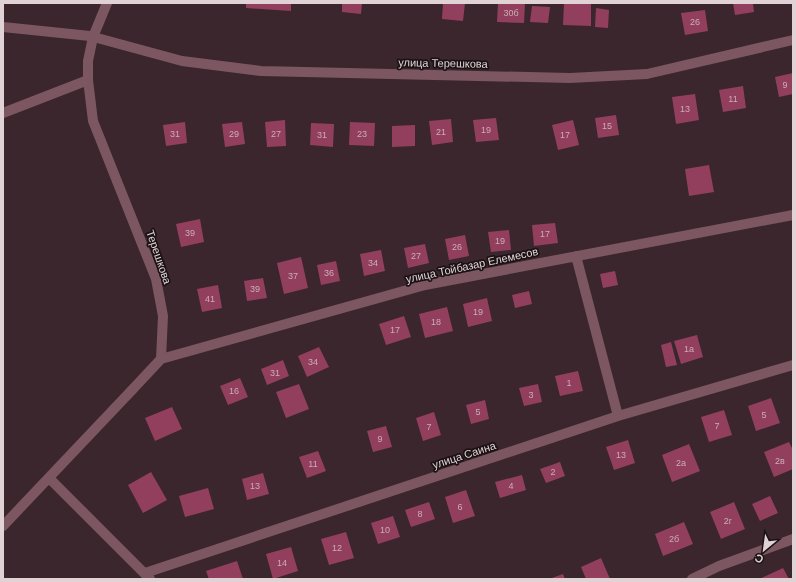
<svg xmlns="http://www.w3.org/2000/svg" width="796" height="582" font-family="Helvetica,sans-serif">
<rect width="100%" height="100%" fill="#3a262c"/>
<!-- building -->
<path fill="#923f5d" d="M 246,3 L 291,3 L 291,11 L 246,8 Z
M 342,3 L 362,3 L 361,14 L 342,12 Z
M 443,3 L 465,3 L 463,21 L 442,19 Z
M 498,3 L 525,3 L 524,23 L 497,22 Z
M 564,3 L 591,3 L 591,26 L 563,25 Z
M 733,3 L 753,3 L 754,12 L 735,15 Z
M 532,6 L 550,7 L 548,23 L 530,22 Z
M 596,8 L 609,10 L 608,28 L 595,27 Z
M 705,10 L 708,31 L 685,35 L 681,13 Z
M 793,73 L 793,94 L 779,97 L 775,77 Z
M 743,86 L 746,108 L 723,112 L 719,90 Z
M 695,94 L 699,120 L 676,124 L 672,97 Z
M 616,115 L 619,135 L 598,138 L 595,118 Z
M 496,118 L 499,140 L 476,142 L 473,120 Z
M 451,119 L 453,142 L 432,145 L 429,121 Z
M 285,120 L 286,146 L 267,147 L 265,122 Z
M 573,120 L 579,145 L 558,150 L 552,125 Z
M 185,122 L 187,143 L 166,146 L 163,125 Z
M 242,122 L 245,144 L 225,147 L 222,124 Z
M 350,122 L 375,123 L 374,146 L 349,145 Z
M 311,123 L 334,124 L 333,147 L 310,145 Z
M 415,125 L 415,146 L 392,147 L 392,126 Z
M 709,165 L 714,192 L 689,196 L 685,169 Z
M 200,219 L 204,242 L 181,247 L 176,224 Z
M 555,223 L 558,243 L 534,246 L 532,225 Z
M 509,230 L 511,250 L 491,252 L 488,232 Z
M 465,235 L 469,256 L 449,260 L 445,239 Z
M 425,244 L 429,263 L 408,268 L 404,248 Z
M 381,250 L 385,271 L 364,276 L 360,254 Z
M 301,257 L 308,288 L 284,294 L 277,263 Z
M 336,261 L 340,281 L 321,285 L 317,265 Z
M 615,271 L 618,285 L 603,288 L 600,274 Z
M 263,278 L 267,298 L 247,301 L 244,281 Z
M 218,285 L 222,308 L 202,312 L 197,289 Z
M 529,291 L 532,304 L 515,308 L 512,295 Z
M 487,298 L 492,321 L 468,327 L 463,304 Z
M 447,307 L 453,331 L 425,338 L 419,314 Z
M 404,316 L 411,337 L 386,345 L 379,324 Z
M 697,335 L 703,357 L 681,364 L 674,341 Z
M 671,342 L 677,365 L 666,367 L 661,345 Z
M 319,347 L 329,367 L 307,377 L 298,356 Z
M 283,360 L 289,376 L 267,385 L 261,369 Z
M 578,371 L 583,391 L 560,396 L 555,376 Z
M 240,378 L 248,397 L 228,405 L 220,386 Z
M 299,384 L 309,409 L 286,418 L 276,392 Z
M 538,384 L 542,402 L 524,406 L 519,388 Z
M 771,398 L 780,423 L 756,431 L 748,406 Z
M 485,400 L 489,419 L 471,424 L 466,405 Z
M 172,407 L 182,429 L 155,441 L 145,418 Z
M 724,410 L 732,435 L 709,442 L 701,417 Z
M 434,412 L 441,435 L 423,441 L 416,418 Z
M 386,426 L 392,447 L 373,452 L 367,431 Z
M 628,440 L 635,463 L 614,470 L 606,447 Z
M 789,442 L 793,450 L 793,469 L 774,477 L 764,452 Z
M 689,444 L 700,471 L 672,482 L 662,455 Z
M 318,451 L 326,471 L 307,478 L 299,457 Z
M 560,462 L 565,476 L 546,483 L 540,469 Z
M 151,472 L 167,500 L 143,513 L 128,485 Z
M 263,473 L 269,494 L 247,500 L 242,479 Z
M 522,475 L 526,490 L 500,498 L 495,482 Z
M 208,488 L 214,509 L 185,517 L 179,496 Z
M 466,490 L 475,516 L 453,523 L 445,497 Z
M 770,496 L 778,513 L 760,521 L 752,504 Z
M 429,502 L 435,519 L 411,527 L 405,510 Z
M 734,502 L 745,529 L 721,539 L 710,512 Z
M 393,516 L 400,537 L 378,544 L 371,523 Z
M 684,522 L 693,544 L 663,556 L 655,534 Z
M 346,532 L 354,558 L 329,565 L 321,539 Z
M 291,547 L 298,571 L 273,579 L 266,554 Z
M 601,558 L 610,579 L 586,579 L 581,567 Z
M 237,561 L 243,579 L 209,579 L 206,571 Z
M 783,568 L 789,579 L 759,579 Z
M 563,574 L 565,579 L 549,579 Z"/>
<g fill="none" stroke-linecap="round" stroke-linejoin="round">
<!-- minor -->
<path stroke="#7c5661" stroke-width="10" d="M 3,113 L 88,80
M 576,256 L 618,416
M 161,359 L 425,285 L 793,215
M 49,478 L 150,579
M 3,526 L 132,390 L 161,359 L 163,316 L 156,279 L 93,121 L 88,80 L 88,61 L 93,37 L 107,3
M 145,573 L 618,416 L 793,365
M 692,579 L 719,566 L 793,539"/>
<!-- tertiary -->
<path stroke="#7c5661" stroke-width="10" d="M 3,27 L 90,36 L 182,61 L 261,71 L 570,78 L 647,74 L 793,40"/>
</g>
<g text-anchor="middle" stroke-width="3.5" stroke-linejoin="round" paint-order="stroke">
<!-- number labels -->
<g font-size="9" fill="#ccadb7">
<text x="511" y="16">30б</text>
<text x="695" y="25">26</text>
<text x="785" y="88">9</text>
<text x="733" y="102">11</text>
<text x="685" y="112">13</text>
<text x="607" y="129">15</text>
<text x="486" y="133">19</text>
<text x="441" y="135">21</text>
<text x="175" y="137">31</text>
<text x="234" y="137">29</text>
<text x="276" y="137">27</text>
<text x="362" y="137">23</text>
<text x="322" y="138">31</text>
<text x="565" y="138">17</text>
<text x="190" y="236">39</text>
<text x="545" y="237">17</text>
<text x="500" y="244">19</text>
<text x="457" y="250">26</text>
<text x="416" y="259">27</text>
<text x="373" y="266">34</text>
<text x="329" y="276">36</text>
<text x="293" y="279">37</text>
<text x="255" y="292">39</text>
<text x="210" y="302">41</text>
<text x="478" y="315">19</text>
<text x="436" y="325">18</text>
<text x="395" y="333">17</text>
<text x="689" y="352">1а</text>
<text x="313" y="365">34</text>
<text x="275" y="376">31</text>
<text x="569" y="386">1</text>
<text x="234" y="394">16</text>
<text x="531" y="398">3</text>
<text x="478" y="415">5</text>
<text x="764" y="418">5</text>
<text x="717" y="429">7</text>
<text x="429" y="430">7</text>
<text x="380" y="442">9</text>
<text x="621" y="458">13</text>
<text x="780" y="464">2в</text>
<text x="681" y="466">2а</text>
<text x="313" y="467">11</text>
<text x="553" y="475">2</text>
<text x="255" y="489">13</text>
<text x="511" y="489">4</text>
<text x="460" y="510">6</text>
<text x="420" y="517">8</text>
<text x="728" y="524">2г</text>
<text x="385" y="533">10</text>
<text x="674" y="542">2б</text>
<text x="337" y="551">12</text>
<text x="282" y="566">14</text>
</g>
<!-- street labels -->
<g font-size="11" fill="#e0d2d5" stroke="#1b1215">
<text transform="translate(443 63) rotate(1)" y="4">улица Терешкова</text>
<text transform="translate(159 257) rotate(71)" y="4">Терешкова</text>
<text transform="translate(472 265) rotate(-12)" y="4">улица Тойбазар Елемесов</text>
<text transform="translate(464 455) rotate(-18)" y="4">улица Саина</text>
</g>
</g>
<!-- border -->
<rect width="796" height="582" fill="none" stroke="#e0d2d5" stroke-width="8"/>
<!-- north arrow -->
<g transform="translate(764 550) rotate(209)" stroke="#1b1215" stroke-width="3" paint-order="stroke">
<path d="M0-3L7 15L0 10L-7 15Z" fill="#e0d2d5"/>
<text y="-6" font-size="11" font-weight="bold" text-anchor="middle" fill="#e0d2d5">С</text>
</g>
</svg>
